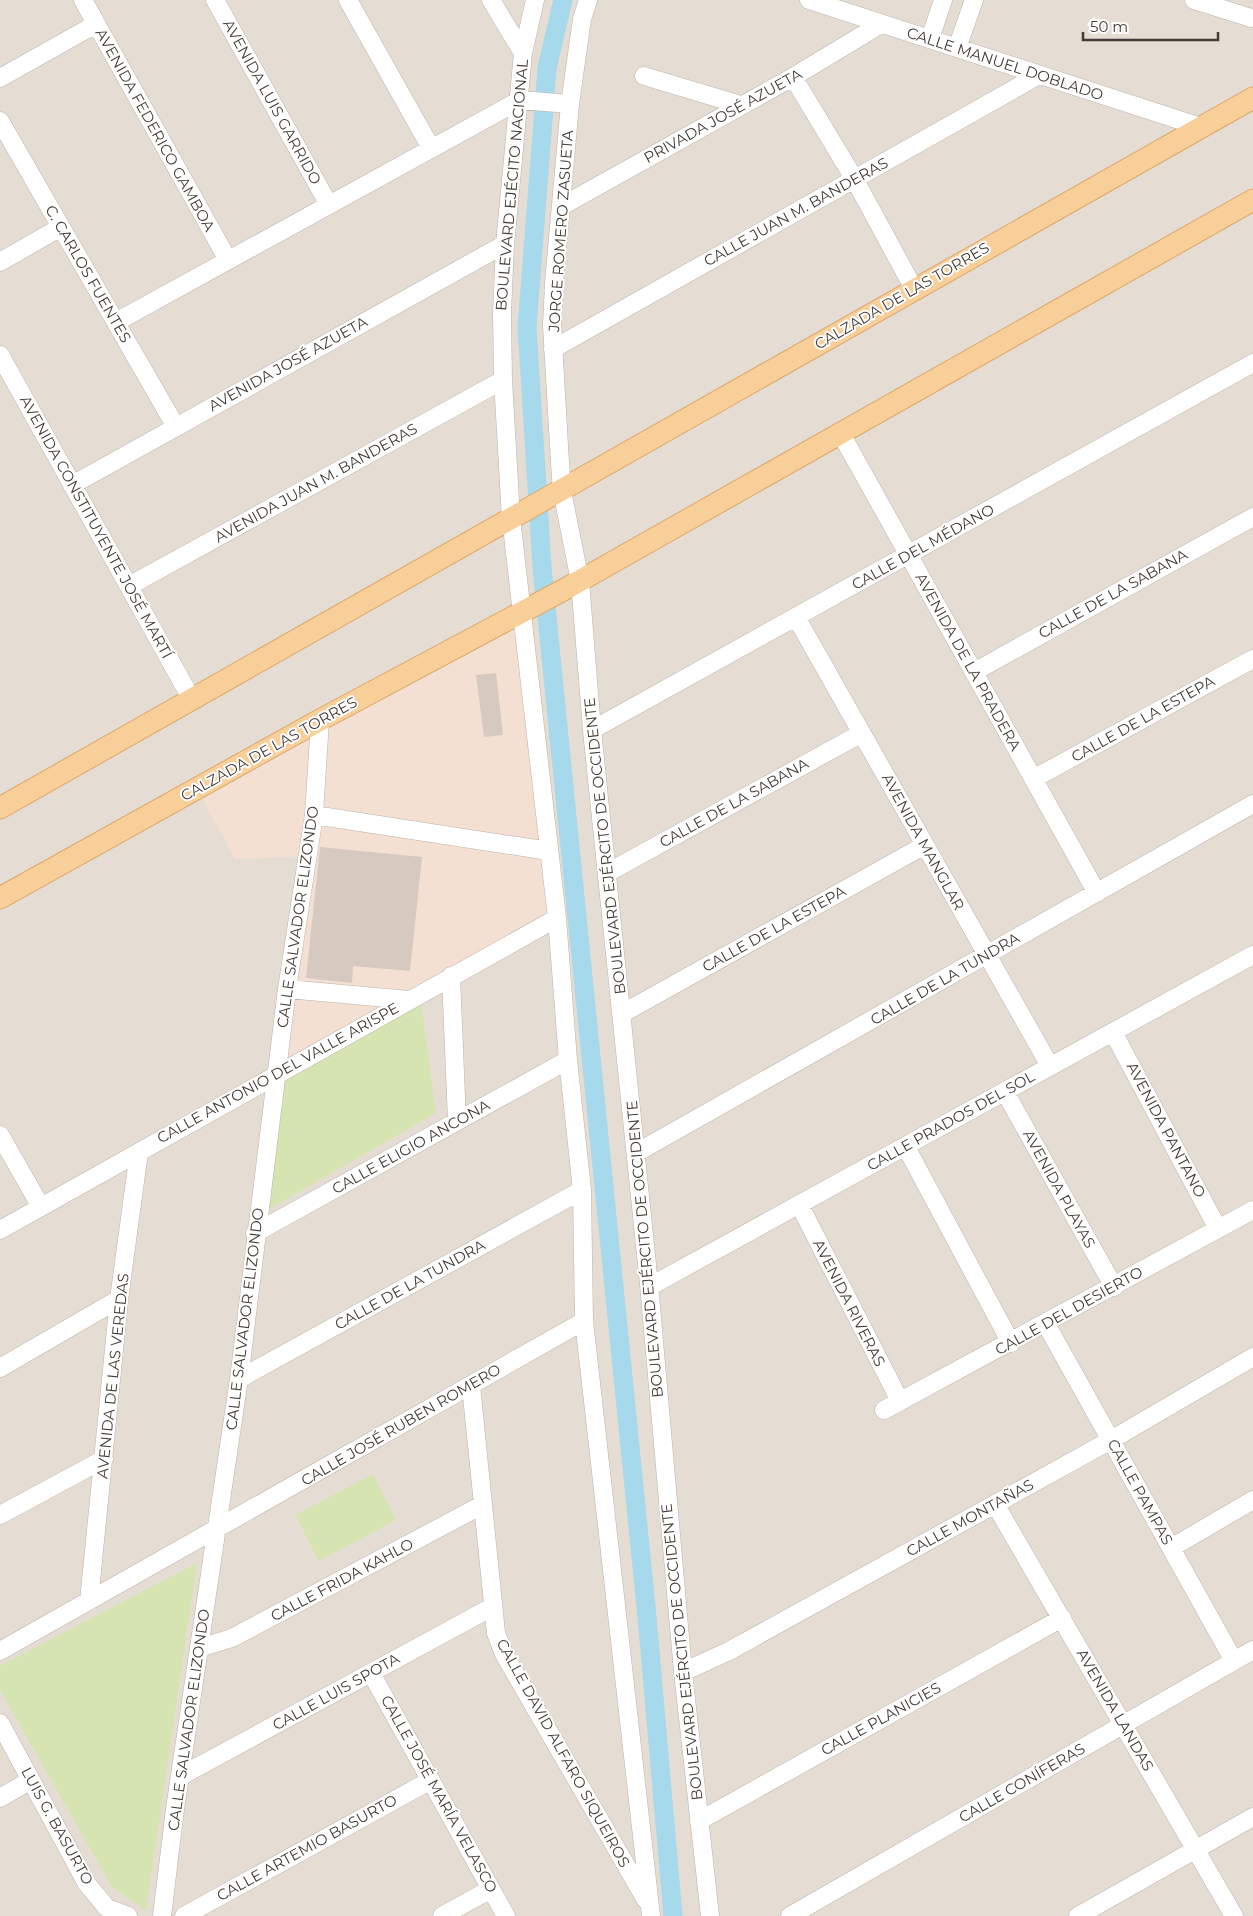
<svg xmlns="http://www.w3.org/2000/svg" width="1253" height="1916" font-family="Montserrat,sans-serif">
<rect width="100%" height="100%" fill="#f2ece6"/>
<!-- residential -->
<path fill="#e5ddd4" d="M 0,0 L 1253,0 L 1253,1916 L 0,1916 Z"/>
<!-- commercial -->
<path fill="#f3e0d2" d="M 523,611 L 557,918 L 277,1074 L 308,856 L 235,859 L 197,789 Z"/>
<!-- green -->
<path fill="#d5e4b1" d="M 421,1002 L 436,1113 L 264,1212 L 280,1082 Z
M 373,1474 L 396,1520 L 319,1561 L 295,1515 Z
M 197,1563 L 146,1911 L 112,1887 L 0,1690 L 0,1666 Z"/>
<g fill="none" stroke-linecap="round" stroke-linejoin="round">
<!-- canal -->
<path stroke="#a5d9eb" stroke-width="19" d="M 563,0 L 547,68 L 527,327 L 542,567 L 647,1617 L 673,1916"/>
</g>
<!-- building -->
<path fill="#d6c9bf" d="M 496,673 L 503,735 L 484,737 L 476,675 Z
M 320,847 L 422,857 L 410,971 L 353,966 L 352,983 L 306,978 Z"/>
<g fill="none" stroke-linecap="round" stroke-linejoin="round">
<defs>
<path id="minor" d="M 83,0 L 228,260
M 215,0 L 329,205
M 348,0 L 431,148
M 491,0 L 523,53
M 535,0 L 523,53 L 505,244 L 502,313 L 503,380 L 511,518 L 557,918 L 568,1060 L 582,1190 L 584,1321 L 651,1916
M 588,0 L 582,19 L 570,104 L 554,283 L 552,325 L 560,463 L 562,491 L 580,581 L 592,730 L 649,1284 L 683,1672 L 710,1916
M 809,0 L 1201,127
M 1194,0 L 1251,18
M 930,39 L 943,0
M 957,48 L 974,0
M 644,76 L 741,105
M 793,77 L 855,180 L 914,289
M 0,78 L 96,24
M 0,121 L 176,427
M 562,206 L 793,77 L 881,24
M 0,262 L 61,227
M 116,322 L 520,100 L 570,104
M 553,349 L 1039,75
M 0,355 L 191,698
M 840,432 L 1097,893
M 72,485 L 505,244
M 129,586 L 503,380
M 796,617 L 1050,1066
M 974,672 L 1253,517
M 592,730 L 1253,363
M 1033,779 L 1253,659
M 314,815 L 549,851
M 607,873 L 862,733
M 451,976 L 457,1121
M 287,989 L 409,1000
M 623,1013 L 925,845
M 1113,1032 L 1218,1229
M 1005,1092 L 1114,1287
M 0,1135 L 41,1207
M 906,1147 L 1011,1343
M 636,1153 L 1253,804
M 799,1204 L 900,1401
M 0,1230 L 557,918
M 255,1233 L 568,1060
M 649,1284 L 656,1283 L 1253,955
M 1046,1324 L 1234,1661
M 0,1368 L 119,1299
M 239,1379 L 582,1190
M 471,1386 L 496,1633 L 504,1654 L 646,1900
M 884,1410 L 1253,1210
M 995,1504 L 1234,1916
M 0,1515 L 104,1459
M 1171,1548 L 1253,1500
M 89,1601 L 119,1299 L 139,1152
M 199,1648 L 232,1638 L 482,1505
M 0,1651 L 584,1321
M 683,1672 L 729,1651 L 1111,1440 L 1253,1357
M 371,1673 L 506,1916
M 0,1723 L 87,1884 L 107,1908 L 128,1916
M 181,1776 L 492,1607
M 0,1798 L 31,1780
M 699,1821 L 1062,1618
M 162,1916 L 175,1809 L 239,1379 L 287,989 L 314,815 L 320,720
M 184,1916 L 431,1780
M 442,1916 L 491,1889
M 790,1916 L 1253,1650
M 1078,1916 L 1253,1817"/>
<path id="major" d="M 0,808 L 1253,98
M 0,898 L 320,720 L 567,588 L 1253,200"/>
</defs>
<!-- minor casing -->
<use href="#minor" stroke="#bdb3a9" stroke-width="19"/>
<!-- major casing -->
<use href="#major" stroke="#dca86a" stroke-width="23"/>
<!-- minor -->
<use href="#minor" stroke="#fff" stroke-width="18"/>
<!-- major -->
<use href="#major" stroke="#f8ce99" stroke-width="21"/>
</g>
<g text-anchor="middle" stroke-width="4" stroke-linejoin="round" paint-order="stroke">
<!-- street labels -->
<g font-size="15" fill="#443c36" stroke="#fff">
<text transform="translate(1005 64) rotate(18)" y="5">CALLE MANUEL DOBLADO</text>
<text transform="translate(272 102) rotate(61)" y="5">AVENIDA LUIS GARRIDO</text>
<text transform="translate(723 116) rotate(-29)" y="5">PRIVADA JOSÉ AZUETA</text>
<text transform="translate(155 130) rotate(61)" y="5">AVENIDA FEDERICO GAMBOA</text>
<text transform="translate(512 185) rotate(-85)" y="5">BOULEVARD EJÉCITO NACIONAL</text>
<text transform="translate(796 212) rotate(-29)" y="5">CALLE JUAN M. BANDERAS</text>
<text transform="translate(561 231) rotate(-86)" y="5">JORGE ROMERO ZASUETA</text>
<text transform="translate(88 274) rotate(60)" y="5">C. CARLOS FUENTES</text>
<text transform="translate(902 296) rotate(-30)" y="5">CALZADA DE LAS TORRES</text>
<text transform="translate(288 364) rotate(-29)" y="5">AVENIDA JOSÉ AZUETA</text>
<text transform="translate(316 483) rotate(-29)" y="5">AVENIDA JUAN M. BANDERAS</text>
<text transform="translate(96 527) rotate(61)" y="5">AVENIDA CONSTITUYENTE JOSÉ MARTÍ</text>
<text transform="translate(923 547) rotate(-29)" y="5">CALLE DEL MÉDANO</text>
<text transform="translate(1113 594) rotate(-29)" y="5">CALLE DE LA SABANA</text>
<text transform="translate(968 662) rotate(61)" y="5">AVENIDA DE LA PRADERA</text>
<text transform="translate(1143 719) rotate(-29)" y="5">CALLE DE LA ESTEPA</text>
<text transform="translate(269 749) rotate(-29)" y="5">CALZADA DE LAS TORRES</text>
<text transform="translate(734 803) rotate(-29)" y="5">CALLE DE LA SABANA</text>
<text transform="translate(923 842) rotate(61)" y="5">AVENIDA MANGLAR</text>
<text transform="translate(605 846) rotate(-96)" y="5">BOULEVARD EJÉRCITO DE OCCIDENTE</text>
<text transform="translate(298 917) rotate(-82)" y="5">CALLE SALVADOR ELIZONDO</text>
<text transform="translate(774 929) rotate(-29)" y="5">CALLE DE LA ESTEPA</text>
<text transform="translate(945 979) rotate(-30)" y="5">CALLE DE LA TUNDRA</text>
<text transform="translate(278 1073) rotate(-29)" y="5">CALLE ANTONIO DEL VALLE ARISPE</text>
<text transform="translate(951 1121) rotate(-29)" y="5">CALLE PRADOS DEL SOL</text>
<text transform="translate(1166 1130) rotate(62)" y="5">AVENIDA PANTANO</text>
<text transform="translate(411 1147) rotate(-29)" y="5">CALLE ELIGIO ANCONA</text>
<text transform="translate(1059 1189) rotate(61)" y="5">AVENIDA PLAYAS</text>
<text transform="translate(645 1249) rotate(-95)" y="5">BOULEVARD EJÉRCITO DE OCCIDENTE</text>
<text transform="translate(410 1285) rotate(-29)" y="5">CALLE DE LA TUNDRA</text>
<text transform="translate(849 1303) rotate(63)" y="5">AVENIDA RIVERAS</text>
<text transform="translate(1069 1311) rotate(-29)" y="5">CALLE DEL DESIERTO</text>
<text transform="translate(245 1319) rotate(-83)" y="5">CALLE SALVADOR ELIZONDO</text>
<text transform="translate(113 1376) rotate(-84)" y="5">AVENIDA DE LAS VEREDAS</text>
<text transform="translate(401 1425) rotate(-30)" y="5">CALLE JOSÉ RUBEN ROMERO</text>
<text transform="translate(1140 1492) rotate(61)" y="5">CALLE PAMPAS</text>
<text transform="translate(970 1518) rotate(-29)" y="5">CALLE MONTAÑAS</text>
<text transform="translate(342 1580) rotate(-28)" y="5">CALLE FRIDA KAHLO</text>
<text transform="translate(682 1652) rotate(-96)" y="5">BOULEVARD EJÉRCITO DE OCCIDENTE</text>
<text transform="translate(336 1692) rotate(-29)" y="5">CALLE LUIS SPOTA</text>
<text transform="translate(1115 1710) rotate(60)" y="5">AVENIDA LANDAS</text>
<text transform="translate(881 1719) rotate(-29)" y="5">CALLE PLANICIES</text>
<text transform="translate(189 1720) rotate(-82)" y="5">CALLE SALVADOR ELIZONDO</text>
<text transform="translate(563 1753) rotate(61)" y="5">CALLE DAVID ALFARO SIQUEIROS</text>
<text transform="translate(1022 1783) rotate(-30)" y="5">CALLE CONÍFERAS</text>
<text transform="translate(439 1794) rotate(61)" y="5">CALLE JOSÉ MARÍA VELASCO</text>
<text transform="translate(57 1826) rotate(61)" y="5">LUIS G. BASURTO</text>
<text transform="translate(307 1848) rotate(-29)" y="5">CALLE ARTEMIO BASURTO</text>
</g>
</g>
<!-- scale -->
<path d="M1083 32v8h135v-8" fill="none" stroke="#443c36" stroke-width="2.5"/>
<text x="1090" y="32" font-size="15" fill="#443c36" stroke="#ffffff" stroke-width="4" paint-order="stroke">50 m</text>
</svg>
